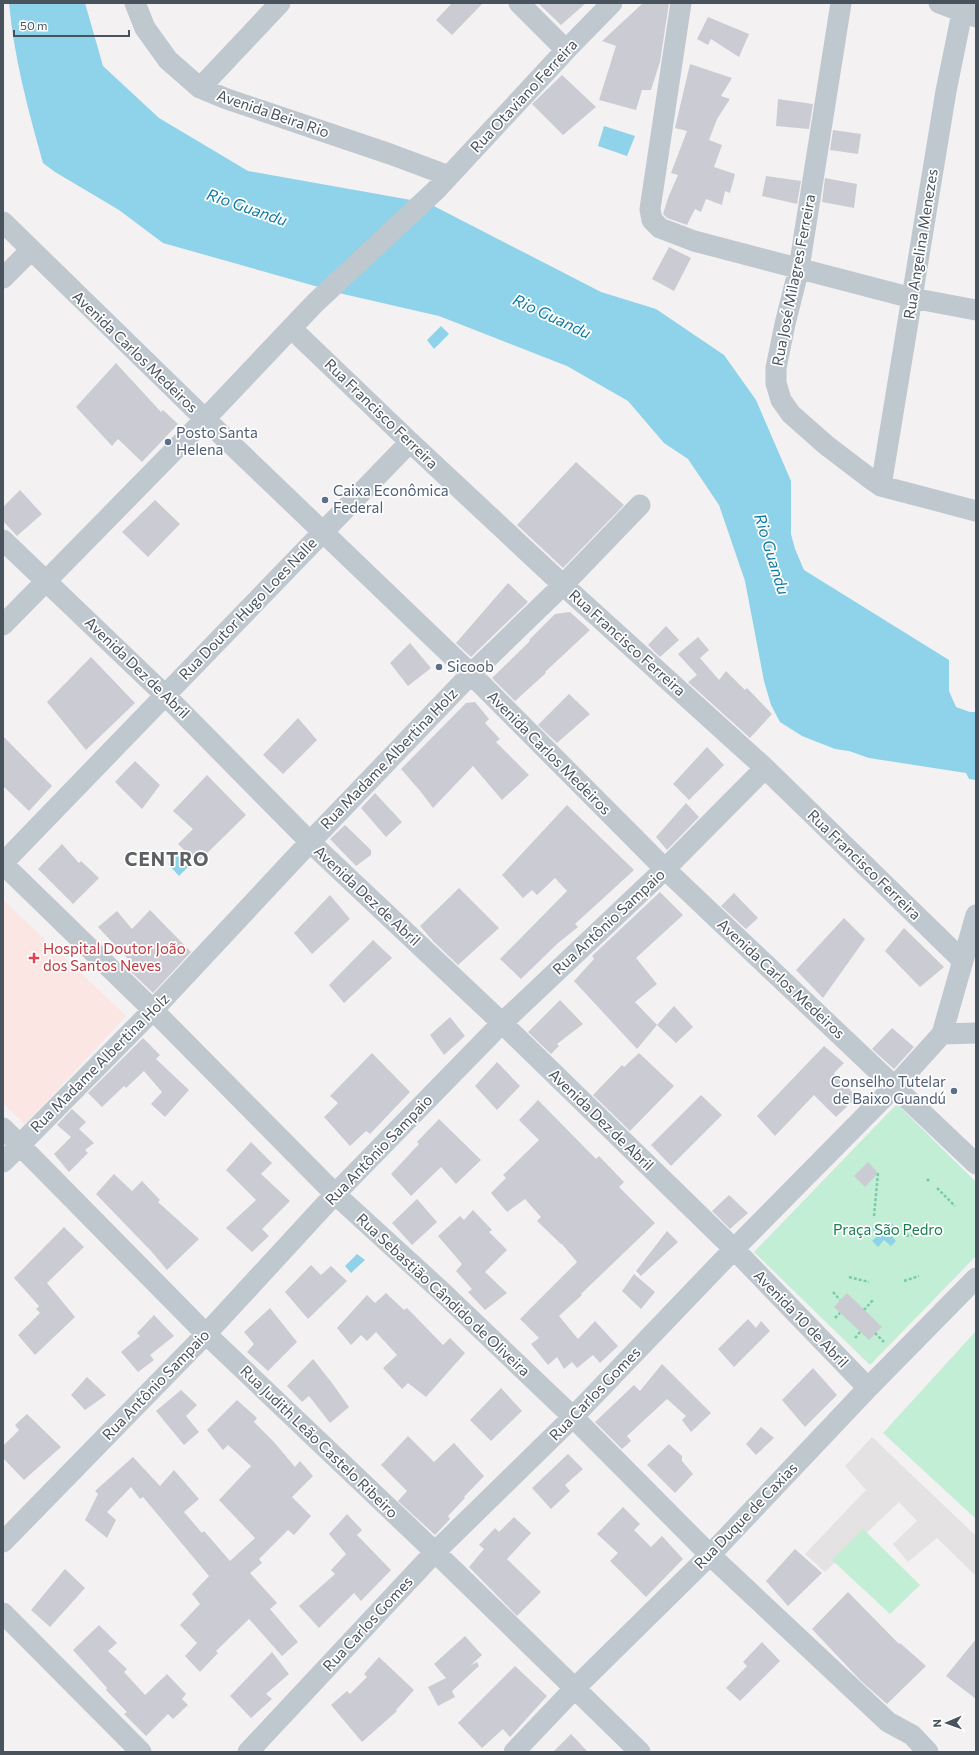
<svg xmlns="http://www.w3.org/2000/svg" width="979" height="1755" font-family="Commissioner,sans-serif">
<rect width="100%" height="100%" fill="#f3f1f1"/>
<!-- education -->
<path fill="#e4e2e3" d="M 872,1437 L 976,1536 L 976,1576 L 937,1538 L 908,1562 L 893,1544 L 917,1521 L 899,1502 L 825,1572 L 805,1554 L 866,1490 L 845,1466 Z"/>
<!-- medical -->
<path fill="#fbe6e3" d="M 3,900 L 126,1016 L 25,1124 L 3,1103 Z"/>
<!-- green -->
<path fill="#c1eed5" d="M 897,1104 L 976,1182 L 976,1256 L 870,1365 L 754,1252 Z
M 976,1331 L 976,1519 L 883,1433 Z
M 863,1529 L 920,1585 L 890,1614 L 832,1560 Z"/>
<!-- water -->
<path fill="#8fd3ea" d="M 9,3 L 85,3 L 103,66 L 159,118 L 248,171 L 428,203 L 601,292 L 656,309 L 724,355 L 756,400 L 791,481 L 791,534 L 795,549 L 804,570 L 949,660 L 949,691 L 956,707 L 970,712 L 976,712 L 976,780 L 969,779 L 966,773 L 869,758 L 849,751 L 835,749 L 802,736 L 780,722 L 771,705 L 764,681 L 745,581 L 719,505 L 688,459 L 664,443 L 628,401 L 567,366 L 439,316 L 343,294 L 163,243 L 119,210 L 55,172 L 43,163 C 28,110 14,58 9,3 Z
M 604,126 L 635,136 L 627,156 L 598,146 Z
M 441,326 L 449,334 L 434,349 L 427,340 Z
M 178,853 L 190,865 L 179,876 L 168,864 Z
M 890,1222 L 896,1227 L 890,1234 L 896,1241 L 891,1246 L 884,1240 L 878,1247 L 872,1241 L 878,1235 L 872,1229 L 878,1223 L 884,1228 Z
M 357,1254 L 365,1260 L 351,1273 L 345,1266 Z"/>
<!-- building -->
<path fill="#cbccd3" d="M 452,3 L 483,3 L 452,35 L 436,20 Z
M 538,3 L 586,3 L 561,25 Z
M 643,3 L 669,3 L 660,62 L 651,90 L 642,90 L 636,110 L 599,100 L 616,46 L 602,41 Z
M 708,17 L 749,34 L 739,57 L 711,39 L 708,45 L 697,39 Z
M 690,64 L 732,78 L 721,96 L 730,99 L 717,119 L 709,140 L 722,145 L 714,167 L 735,174 L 730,193 L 725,191 L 722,205 L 706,199 L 701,212 L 695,209 L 687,225 L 667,218 L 663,214 L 668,198 L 678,175 L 671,173 L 687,131 L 675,128 Z
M 562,75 L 596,107 L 563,135 L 532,104 Z
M 778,99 L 813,104 L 809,129 L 776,126 Z
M 833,130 L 861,134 L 858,154 L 830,150 Z
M 766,176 L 801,181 L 797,204 L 762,196 Z
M 825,178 L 857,184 L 854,208 L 822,202 Z
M 669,247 L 691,258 L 674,291 L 652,279 Z
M 116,363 L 161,412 L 163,410 L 178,424 L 142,462 L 118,439 L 112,446 L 76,407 Z
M 576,462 L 624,505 L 563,568 L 517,525 Z
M 20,490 L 42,514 L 17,536 L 3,521 L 3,507 Z
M 155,500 L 180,524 L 148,557 L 122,532 Z
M 508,583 L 528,602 L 471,657 L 456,643 Z
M 570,612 L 590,630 L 545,672 L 546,673 L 515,701 L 492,678 L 530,641 L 529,640 L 555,614 Z
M 666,626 L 679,640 L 660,657 L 648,645 Z
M 698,637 L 709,650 L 700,658 L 719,680 L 726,671 L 745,690 L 747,688 L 772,714 L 750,738 L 688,682 L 697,675 L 678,654 Z
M 410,643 L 431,668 L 408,686 L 390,663 Z
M 91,657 L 135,703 L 86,750 L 47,702 Z
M 569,694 L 590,714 L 557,743 L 538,725 Z
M 475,702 L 489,719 L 485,723 L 500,739 L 496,742 L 529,775 L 502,800 L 473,766 L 433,808 L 421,792 L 401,769 L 466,703 Z
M 298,718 L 317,740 L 283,774 L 263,755 Z
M 3,736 L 52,786 L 29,811 L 3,786 Z
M 707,747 L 724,765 L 689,800 L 673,784 Z
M 135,761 L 160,785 L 142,809 L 115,782 Z
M 207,775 L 246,815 L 197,863 L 178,844 L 193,829 L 173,811 Z
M 375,793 L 402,822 L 386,837 L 361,808 Z
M 686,803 L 699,817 L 667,850 L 656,837 Z
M 567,805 L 634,870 L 575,924 L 578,927 L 558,943 L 521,979 L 500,959 L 567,891 L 555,878 L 537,895 L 532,890 L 523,898 L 502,875 Z
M 345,825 L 371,850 L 371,855 L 356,866 L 330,839 Z
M 62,844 L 79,863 L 81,861 L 99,878 L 73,904 L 38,869 Z
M 459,888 L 499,928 L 458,965 L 433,941 L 420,926 Z
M 660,892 L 683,915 L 636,958 L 657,984 L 635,1002 L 657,1025 L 637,1049 L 574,981 L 594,959 L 592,956 Z
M 734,893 L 758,918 L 746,929 L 721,906 Z
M 330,895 L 350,919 L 312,954 L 294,933 Z
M 150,910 L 191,952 L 153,993 L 124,965 L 129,960 L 98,927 L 117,911 L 132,929 Z
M 844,918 L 865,939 L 823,998 L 796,970 Z
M 904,928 L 944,967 L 920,987 L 885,951 Z
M 373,940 L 392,958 L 344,1003 L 329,985 Z
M 560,1000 L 583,1024 L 557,1044 L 559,1046 L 551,1054 L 528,1032 Z
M 674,1006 L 693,1027 L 676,1043 L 657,1025 Z
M 450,1017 L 465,1036 L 444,1055 L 430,1035 Z
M 892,1028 L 914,1047 L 894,1069 L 872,1049 Z
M 143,1038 L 160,1055 L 156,1059 L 189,1090 L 165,1117 L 151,1104 L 162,1092 L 144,1071 L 126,1088 L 124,1086 L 102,1107 L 88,1093 Z
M 824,1046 L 844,1063 L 834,1073 L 857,1097 L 836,1117 L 814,1095 L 775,1136 L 757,1116 Z
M 372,1053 L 410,1092 L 370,1134 L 366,1131 L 350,1146 L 324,1117 L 338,1103 L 330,1096 Z
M 639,1053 L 674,1086 L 630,1131 L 593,1095 L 622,1065 L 624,1067 Z
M 497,1062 L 520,1086 L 497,1110 L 475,1086 Z
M 701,1095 L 722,1115 L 671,1166 L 651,1145 Z
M 538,1100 L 596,1159 L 599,1156 L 624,1182 L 619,1187 L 655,1223 L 581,1294 L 582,1295 L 559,1316 L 578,1339 L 595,1321 L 618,1346 L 600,1363 L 593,1355 L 577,1368 L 572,1362 L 564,1369 L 557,1357 L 548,1365 L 531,1344 L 539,1338 L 520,1319 L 577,1262 L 562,1244 L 561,1244 L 537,1221 L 541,1217 L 525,1199 L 507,1212 L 491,1193 L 506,1178 L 503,1175 L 539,1140 L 519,1120 Z
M 72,1109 L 86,1122 L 79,1129 L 94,1143 L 85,1150 L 88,1153 L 69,1172 L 54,1154 L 72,1136 L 71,1137 L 57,1125 Z
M 439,1119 L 481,1160 L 456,1184 L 441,1167 L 411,1196 L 391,1174 L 419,1144 L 417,1142 Z
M 251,1142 L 272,1163 L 261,1174 L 290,1201 L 262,1229 L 269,1236 L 252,1252 L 226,1228 L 256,1200 L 226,1170 Z
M 868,1162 L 878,1173 L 865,1187 L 854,1176 Z
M 114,1174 L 132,1191 L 142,1181 L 160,1200 L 158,1202 L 199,1239 L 167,1270 L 151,1251 L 96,1194 Z
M 729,1195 L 748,1213 L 730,1229 L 712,1211 Z
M 417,1199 L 437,1222 L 412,1245 L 392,1223 Z
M 473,1210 L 492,1230 L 489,1232 L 507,1250 L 485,1272 L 507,1293 L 485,1310 L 468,1292 L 472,1289 L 456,1271 L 462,1264 L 438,1236 L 460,1216 L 464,1220 Z
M 64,1227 L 84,1247 L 47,1283 L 75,1317 L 35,1355 L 18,1335 L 40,1313 L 36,1309 L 39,1306 L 14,1278 Z
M 667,1231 L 678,1242 L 641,1276 L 636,1271 Z
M 311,1265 L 321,1275 L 331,1266 L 347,1281 L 308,1319 L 285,1292 Z
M 634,1274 L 655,1292 L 641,1309 L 622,1291 Z
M 386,1293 L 404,1310 L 407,1308 L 443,1345 L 450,1338 L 465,1353 L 426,1397 L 408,1383 L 402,1389 L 383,1368 L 397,1355 L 376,1332 L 367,1341 L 361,1335 L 351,1345 L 337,1328 L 367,1295 L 375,1303 Z
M 847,1293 L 882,1327 L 869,1340 L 834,1307 Z
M 270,1308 L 297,1342 L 268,1371 L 247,1352 L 254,1344 L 244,1332 Z
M 154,1315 L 174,1336 L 150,1355 L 154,1360 L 138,1372 L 121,1352 L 140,1336 L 137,1333 Z
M 748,1319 L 756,1328 L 761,1321 L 770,1331 L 734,1367 L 718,1349 Z
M 313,1359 L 332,1383 L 349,1407 L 330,1423 L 309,1396 L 302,1402 L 287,1386 Z
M 662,1364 L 711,1413 L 691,1432 L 682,1420 L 686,1416 L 667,1399 L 627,1436 L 631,1441 L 622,1449 L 595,1422 L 634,1385 L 640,1391 Z
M 813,1368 L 837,1395 L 805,1427 L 782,1400 Z
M 87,1377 L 106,1395 L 85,1410 L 71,1395 Z
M 501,1388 L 522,1411 L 491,1441 L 470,1420 Z
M 181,1390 L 197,1405 L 186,1416 L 199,1432 L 184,1445 L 156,1411 Z
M 237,1400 L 257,1418 L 254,1422 L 273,1441 L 295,1467 L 300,1461 L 313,1476 L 292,1497 L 311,1516 L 294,1535 L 288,1530 L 259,1559 L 262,1563 L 250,1573 L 277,1603 L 270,1609 L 298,1642 L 282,1656 L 249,1619 L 216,1651 L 218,1653 L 200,1672 L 185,1656 L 197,1643 L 180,1625 L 200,1604 L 192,1594 L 209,1576 L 143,1497 L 140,1499 L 131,1487 L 107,1512 L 116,1520 L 107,1538 L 85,1520 L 98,1494 L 95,1491 L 133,1457 L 160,1486 L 174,1470 L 199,1499 L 184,1512 L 202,1533 L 204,1531 L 230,1561 L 255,1538 L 219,1500 L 251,1466 L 228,1445 L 223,1450 L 207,1430 Z
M 27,1414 L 61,1447 L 24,1480 L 3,1458 L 3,1446 L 19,1430 L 15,1425 Z
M 761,1427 L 774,1438 L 756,1455 L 746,1444 Z
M 408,1436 L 434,1462 L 454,1443 L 484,1476 L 464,1497 L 465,1498 L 448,1516 L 450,1519 L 435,1535 L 398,1501 L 407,1491 L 381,1465 Z
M 669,1444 L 682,1456 L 682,1461 L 693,1474 L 675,1493 L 647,1465 Z
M 568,1454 L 583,1469 L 565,1485 L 570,1491 L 551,1509 L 532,1488 Z
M 623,1507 L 640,1524 L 634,1530 L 651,1547 L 662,1536 L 683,1559 L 646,1597 L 610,1561 L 618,1553 L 597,1534 Z
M 347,1514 L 362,1530 L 357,1535 L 391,1570 L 361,1601 L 354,1593 L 319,1628 L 299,1606 L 335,1574 L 331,1570 L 346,1554 L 329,1534 Z
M 514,1517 L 531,1533 L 507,1559 L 541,1592 L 517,1616 L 469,1567 L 484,1549 L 479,1545 L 495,1528 L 499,1532 Z
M 795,1549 L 822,1573 L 788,1606 L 766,1581 Z
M 65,1569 L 85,1588 L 50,1627 L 31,1610 Z
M 848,1592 L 899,1644 L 900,1643 L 926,1666 L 887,1704 L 861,1681 L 812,1629 Z
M 99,1625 L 117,1643 L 108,1651 L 127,1669 L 124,1672 L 145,1695 L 167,1674 L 186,1694 L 182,1699 L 188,1705 L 173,1719 L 168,1714 L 146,1736 L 124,1714 L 127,1712 L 106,1690 L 107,1688 L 73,1650 Z
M 465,1636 L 482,1655 L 470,1666 L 477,1662 L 479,1666 L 452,1691 L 455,1697 L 438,1706 L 428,1687 L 446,1678 L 434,1664 Z
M 976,1639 L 976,1699 L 946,1676 Z
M 762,1642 L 780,1661 L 740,1701 L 726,1688 L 747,1666 L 743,1662 Z
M 272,1652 L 289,1674 L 266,1694 L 272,1699 L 251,1718 L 230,1696 Z
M 379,1657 L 414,1690 L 396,1710 L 397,1711 L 362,1742 L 331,1705 L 347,1691 L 350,1694 L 367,1677 L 364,1674 Z
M 515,1666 L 547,1696 L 510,1737 L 503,1729 L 482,1748 L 458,1723 Z
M 571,1734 L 588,1752 L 553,1752 Z"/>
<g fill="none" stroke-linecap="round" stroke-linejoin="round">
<!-- path -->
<path stroke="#7acca7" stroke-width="2.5" stroke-dasharray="3 2" stroke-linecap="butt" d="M 927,1179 L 929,1181
M 937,1188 L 955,1206
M 874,1216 L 878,1173
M 906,1236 L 929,1233
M 849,1277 L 869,1282
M 904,1281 L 919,1276
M 833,1292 L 840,1300
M 864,1310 L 873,1300
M 835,1318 L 840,1313
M 875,1333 L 884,1342
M 855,1338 L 860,1332"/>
<!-- minor -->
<path stroke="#bfc7cf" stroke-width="21" d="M 135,3 L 145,28 L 168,60 L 200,88 L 227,99 L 390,154 L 449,176
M 519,3 L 566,50
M 681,3 L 650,209 L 652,220 L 660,228 L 694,241 L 912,298 L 976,310
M 841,3 L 799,268 L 785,324 L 776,368 L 776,383 L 781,400 L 791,414 L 826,445 L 868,477 L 881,486 L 976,511
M 939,3 L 976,17
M 200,88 L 280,3
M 3,222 L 205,419 L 471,674 L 665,869 L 976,1164
M 3,278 L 31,250
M 291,328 L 410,442 L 563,585 L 765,768 L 962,960
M 881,486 L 946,91 L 964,3
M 3,540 L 166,696 L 310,842 L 502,1023 L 734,1249 L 868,1388
M 3,625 L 205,419 L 315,303 L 436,190 L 566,50 L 612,3
M 3,863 L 410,442
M 3,864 L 153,1010 L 335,1194 L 440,1290 L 573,1417 L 710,1555 L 888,1722 L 912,1735 L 928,1752
M 942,1034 L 976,1033
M 3,1128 L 206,1334 L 435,1552 L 640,1752
M 3,1162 L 153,1010 L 310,842 L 471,674 L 563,585 L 640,505
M 3,1542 L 206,1334 L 335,1194 L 502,1023 L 665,869 L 765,768
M 3,1613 L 141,1752
M 248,1752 L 435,1552 L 573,1417 L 734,1249 L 895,1086 L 942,1034 L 976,915
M 514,1752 L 575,1688 L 710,1555 L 868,1388 L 976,1278"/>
</g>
<!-- markers -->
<g fill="#5c6f8a" stroke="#fff" stroke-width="1.5">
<circle cx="168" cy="442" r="4"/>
<circle cx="325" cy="500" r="4"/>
<circle cx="439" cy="667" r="4"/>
<circle cx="954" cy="1091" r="4"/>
</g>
<path fill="#e0444e" stroke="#fff" stroke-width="1.5" d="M32 952h4v4h4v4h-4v4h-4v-4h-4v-4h4z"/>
<g text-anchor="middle" stroke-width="3.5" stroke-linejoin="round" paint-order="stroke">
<!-- street labels -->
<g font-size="15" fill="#49535e" stroke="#fff">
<text transform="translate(524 96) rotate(-47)" y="5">Rua Otaviano Ferreira</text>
<text transform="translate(273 114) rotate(19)" y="5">Avenida Beira Rio</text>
<text transform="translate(921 244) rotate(-81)" y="5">Rua Angelina Menezes</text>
<text transform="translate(794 280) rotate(-79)" y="5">Rua José Milagres Ferreira</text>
<text transform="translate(135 352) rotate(44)" y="5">Avenida Carlos Medeiros</text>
<text transform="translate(381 414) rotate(44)" y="5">Rua Francisco Ferreira</text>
<text transform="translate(248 609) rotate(-46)" y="5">Rua Doutor Hugo Loes Nalle</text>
<text transform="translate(627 643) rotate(42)" y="5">Rua Francisco Ferreira</text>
<text transform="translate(137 668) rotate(44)" y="5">Avenida Dez de Abril</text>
<text transform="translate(549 753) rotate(45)" y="5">Avenida Carlos Medeiros</text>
<text transform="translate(389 759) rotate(-46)" y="5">Rua Madame Albertina Holz</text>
<text transform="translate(864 865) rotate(44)" y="5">Rua Francisco Ferreira</text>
<text transform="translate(367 896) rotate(43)" y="5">Avenida Dez de Abril</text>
<text transform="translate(609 922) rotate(-43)" y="5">Rua Antônio Sampaio</text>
<text transform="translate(781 979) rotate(43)" y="5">Avenida Carlos Medeiros</text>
<text transform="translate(100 1063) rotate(-45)" y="5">Rua Madame Albertina Holz</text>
<text transform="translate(601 1120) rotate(44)" y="5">Avenida Dez de Abril</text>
<text transform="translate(379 1150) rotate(-46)" y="5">Rua Antônio Sampaio</text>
<text transform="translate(443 1295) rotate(43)" y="5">Rua Sebastião Cândido de Oliveira</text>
<text transform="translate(801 1319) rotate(46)" y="5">Avenida 10 de Abril</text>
<text transform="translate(156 1385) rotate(-46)" y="5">Rua Antônio Sampaio</text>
<text transform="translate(595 1394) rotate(-46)" y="5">Rua Carlos Gomes</text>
<text transform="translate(319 1442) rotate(44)" y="5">Rua Judith Leão Castelo Ribeiro</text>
<text transform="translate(746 1516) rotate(-46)" y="5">Rua Duque de Caxias</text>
<text transform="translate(368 1624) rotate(-47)" y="5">Rua Carlos Gomes</text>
</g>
<!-- service labels -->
<g font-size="15" fill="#4e5e75" stroke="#fff" text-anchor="start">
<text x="176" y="438">Posto Santa<tspan x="176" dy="17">Helena</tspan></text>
<text x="333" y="496">Caixa Econômica<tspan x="333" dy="17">Federal</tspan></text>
<text x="447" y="672">Sicoob</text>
<text x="946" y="1087" text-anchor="end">Conselho Tutelar<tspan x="946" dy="17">de Baixo Guandú</tspan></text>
</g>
<!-- health labels -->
<g font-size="15" fill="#be3a42" stroke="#fff" text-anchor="start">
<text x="43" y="954">Hospital Doutor João<tspan x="43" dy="17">dos Santos Neves</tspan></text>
</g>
<!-- park labels -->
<g font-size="15" fill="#1a7e51" stroke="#fff">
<text x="888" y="1235">Praça São Pedro</text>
</g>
<!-- water labels -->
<g font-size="16" font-style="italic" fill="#107ca1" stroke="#fff">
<text transform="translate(247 207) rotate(19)" y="6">Rio Guandu</text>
<text transform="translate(552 316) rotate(25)" y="6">Rio Guandu</text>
<text transform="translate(772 554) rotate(73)" y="6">Rio Guandu</text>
</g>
<!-- district labels -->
<g font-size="19" font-weight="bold" letter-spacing="1" fill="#5d6065" stroke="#fff">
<text x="167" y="866">CENTRO</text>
</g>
</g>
<!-- border -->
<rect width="979" height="1755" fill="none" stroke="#49535e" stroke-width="8"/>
<!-- north arrow -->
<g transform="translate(947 1723) rotate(268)" stroke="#ffffff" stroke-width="3" paint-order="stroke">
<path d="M0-3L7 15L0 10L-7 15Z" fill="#49535e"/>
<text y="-6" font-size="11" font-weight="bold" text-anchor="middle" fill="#49535e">N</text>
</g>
<!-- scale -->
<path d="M14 30v6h115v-6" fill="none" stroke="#49535e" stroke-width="2"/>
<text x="20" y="30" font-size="12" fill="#49535e" stroke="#ffffff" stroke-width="3" paint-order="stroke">50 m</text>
</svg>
